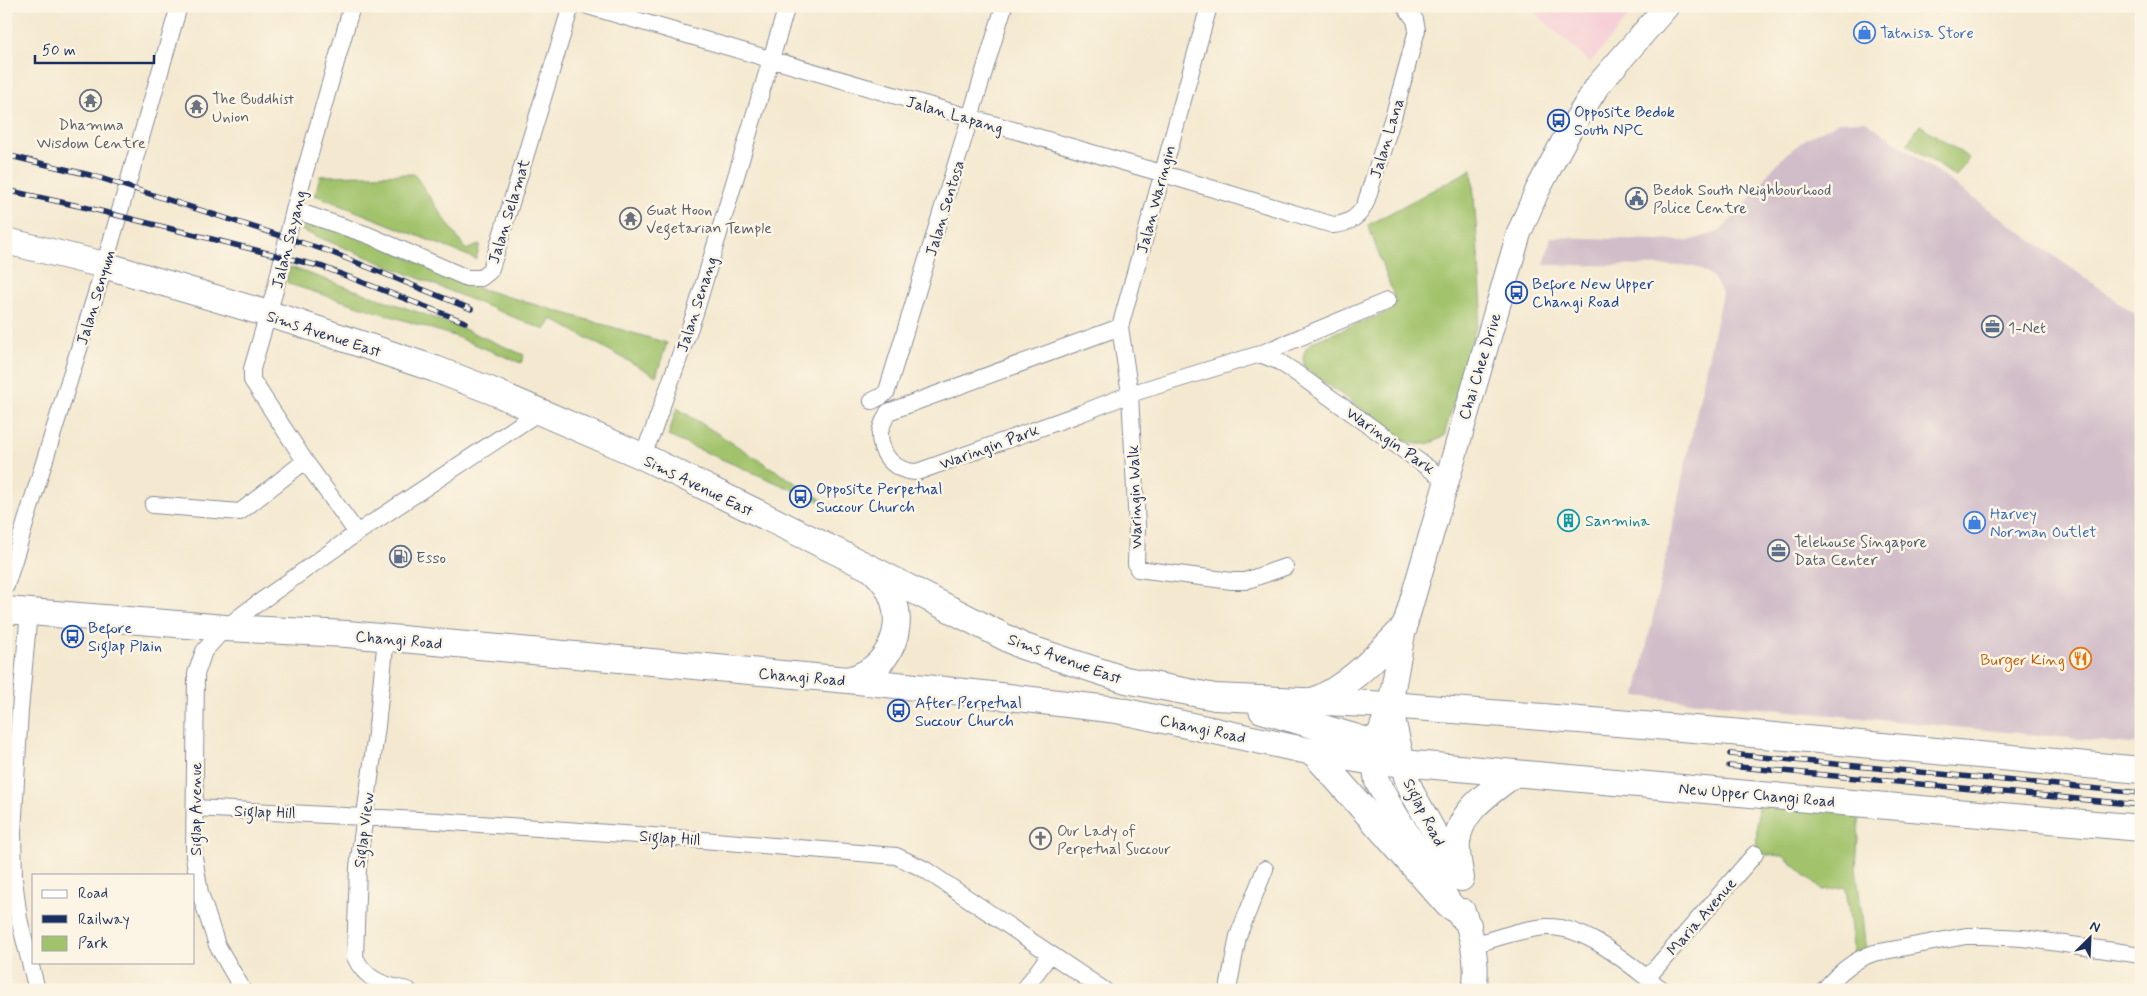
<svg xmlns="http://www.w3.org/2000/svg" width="2147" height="996" font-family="Mynerve,sans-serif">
<rect width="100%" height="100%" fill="#fcf5e5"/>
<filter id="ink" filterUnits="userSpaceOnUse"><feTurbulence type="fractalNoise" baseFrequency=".02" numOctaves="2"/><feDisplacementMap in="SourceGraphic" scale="10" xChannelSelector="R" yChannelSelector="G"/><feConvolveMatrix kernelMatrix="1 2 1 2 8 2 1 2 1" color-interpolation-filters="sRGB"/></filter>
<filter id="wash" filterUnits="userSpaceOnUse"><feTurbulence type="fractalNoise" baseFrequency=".0096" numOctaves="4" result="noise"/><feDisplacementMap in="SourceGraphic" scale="20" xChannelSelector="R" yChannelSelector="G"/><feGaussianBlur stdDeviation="1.12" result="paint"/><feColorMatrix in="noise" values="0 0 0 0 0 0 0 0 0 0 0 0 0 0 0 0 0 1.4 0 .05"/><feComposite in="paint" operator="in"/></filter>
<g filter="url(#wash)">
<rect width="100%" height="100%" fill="#f4e9d0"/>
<!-- built -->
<path fill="#f6cfd7" d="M 1528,6 L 1637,6 L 1590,63 Z"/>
<!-- industrial -->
<path fill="#d1bdc9" d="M 1866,121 L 2141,318 L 2141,745 L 1636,696 L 1722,293 L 1714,278 L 1695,266 L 1544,265 L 1551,237 L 1689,241 L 1718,232 L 1742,209 L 1766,176 L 1786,154 L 1806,139 L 1839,122 Z"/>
<!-- green -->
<path fill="#a2c36c" stroke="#5e7965" d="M 1920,125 L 1969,158 L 1956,177 L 1907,144 Z
M 1472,169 L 1482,306 L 1444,436 C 1430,445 1420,447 1405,440 L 1306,369 C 1300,358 1304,348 1314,341 L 1390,311 L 1396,302 L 1368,225 Z
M 414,174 L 466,250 L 480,244 L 476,259 L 315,195 L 320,176 Z
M 309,221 L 370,241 L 478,288 L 667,343 L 656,376 L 552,319 L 545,330 L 301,230 Z
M 290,267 L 457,326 L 524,355 L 521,363 L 454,336 L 289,284 L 286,281 Z
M 677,408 L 835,508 L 668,436 Z
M 1758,801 L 1860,809 L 1856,867 L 1866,950 L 1854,955 L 1846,887 L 1822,890 L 1783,856 L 1756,854 Z"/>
</g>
<g filter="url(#ink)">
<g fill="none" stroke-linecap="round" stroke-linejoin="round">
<defs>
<path id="street" d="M 352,6 L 294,210 L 275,290 L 252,369 L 252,380 L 305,461 L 357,533
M 588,6 L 1154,171 L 1333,225 C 1348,224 1360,217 1366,202 L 1394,114 L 1417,30 L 1415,20 L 1405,6
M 1209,6 L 1120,327 L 1130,394 L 1137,527 L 1136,564 L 1138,569 L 1232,581 L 1245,581 L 1285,567
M 294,210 L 368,235 L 467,278 L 481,278 L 490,271 L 495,256 L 571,6
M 1120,327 L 888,412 C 885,419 880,427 880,434 C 880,456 896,472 917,472 L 1082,413 L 1130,394 L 1260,354 L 1387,301
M 1260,354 L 1278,361 L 1292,370 L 1445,480
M 872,401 L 882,396 L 887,391 L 1004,6
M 642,456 L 653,431 L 695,313 L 787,6
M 153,505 L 240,512 L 305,461
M 6,586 L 98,287 L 179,6
M 29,612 L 20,710 L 13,833 L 14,879 L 19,919 L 37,990
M 386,638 L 377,726 L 358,867 L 355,957 C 365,980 385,986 408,990
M 195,808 L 437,821 L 666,837 L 896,856 L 924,869 L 1104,990
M 1472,945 C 1495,939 1524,928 1547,927 C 1588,926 1630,966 1663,990
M 1647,978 L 1755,854
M 243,990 L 217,945 L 200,893 L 194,857 L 196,674 L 204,651 L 225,628 L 247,611 L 357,533 L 539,412
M 1024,990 L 1050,954
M 1228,990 L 1238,936 L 1265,869
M 1824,990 C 1838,973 1853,960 1874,953 L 1966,936 L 1984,936 L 2023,938 L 2141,955"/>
<path id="secondary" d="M 1390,705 L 1406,777 L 1413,794 L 1459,876
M 1463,911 C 1472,935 1479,964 1474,990
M 1469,925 L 1452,907 L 1388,802 L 1377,782 L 1374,762 L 1375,746 L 1390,705 L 1404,628 L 1519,233 L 1537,191 L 1568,133 L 1598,85 L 1667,6"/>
<path id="primary" d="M 6,241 L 104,265 L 295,322 L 435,369 L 492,391 L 642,456 L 872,569 L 1022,646 L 1126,680 L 1215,697 L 1390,705 L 1731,732 L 2141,770
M 6,610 L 225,628 L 347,634 L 848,680 L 983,694 L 1117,710 L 1313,752 L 1374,762 L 1402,763 C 1648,786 1895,806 2141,828
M 848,680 C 899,668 914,606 874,571
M 1313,701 C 1350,686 1376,656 1404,628
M 1262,710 L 1364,740 L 1398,760
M 1313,752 L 1448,905 L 1452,907
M 1461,878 C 1459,867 1456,854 1457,843 C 1459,810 1491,792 1515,773"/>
</defs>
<!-- street casing -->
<use href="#street" stroke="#888c97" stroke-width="18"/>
<!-- secondary casing -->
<use href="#secondary" stroke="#888c97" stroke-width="26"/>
<!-- primary casing -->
<use href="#primary" stroke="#888c97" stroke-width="28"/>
<!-- street -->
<use href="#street" stroke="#fff" stroke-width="16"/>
<!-- secondary -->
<use href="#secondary" stroke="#fff" stroke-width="24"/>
<!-- primary -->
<use href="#primary" stroke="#fff" stroke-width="26"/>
<defs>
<path id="rail" d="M 6,155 L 94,176 L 328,251 L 471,309
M 6,190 L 88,208 L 323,267 L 465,322
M 1730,754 L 2141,793
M 1729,766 L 2141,805"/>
</defs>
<!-- rail casing -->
<use href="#rail" stroke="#1b2f5e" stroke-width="5.5"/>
<!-- rail -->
<use href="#rail" stroke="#fcf5e5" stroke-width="4" stroke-dasharray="11" stroke-linecap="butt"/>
</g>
</g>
<!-- icons -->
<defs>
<symbol id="shop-ring" viewBox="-11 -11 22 22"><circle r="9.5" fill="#fcf5e5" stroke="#3f7fe0" stroke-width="1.5"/><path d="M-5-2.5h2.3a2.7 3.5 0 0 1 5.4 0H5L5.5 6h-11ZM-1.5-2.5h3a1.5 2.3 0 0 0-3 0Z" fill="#3f7fe0"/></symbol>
<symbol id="temple-ring" viewBox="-11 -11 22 22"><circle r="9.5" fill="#fcf5e5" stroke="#6b7280" stroke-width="1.5"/><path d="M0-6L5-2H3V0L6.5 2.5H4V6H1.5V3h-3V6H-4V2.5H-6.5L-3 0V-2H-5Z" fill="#6b7280"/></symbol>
<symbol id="bus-ring" viewBox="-11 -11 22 22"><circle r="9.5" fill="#fcf5e5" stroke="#1a4fb4" stroke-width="1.5"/><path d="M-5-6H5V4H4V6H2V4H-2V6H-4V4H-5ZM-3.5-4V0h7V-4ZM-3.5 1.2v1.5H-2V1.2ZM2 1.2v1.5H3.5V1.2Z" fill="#1a4fb4"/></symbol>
<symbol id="civic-ring" viewBox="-11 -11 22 22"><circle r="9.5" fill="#fcf5e5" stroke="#5c6f8a" stroke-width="1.5"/><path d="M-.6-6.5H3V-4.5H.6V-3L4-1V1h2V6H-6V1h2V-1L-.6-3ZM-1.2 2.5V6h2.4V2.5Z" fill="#5c6f8a"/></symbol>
<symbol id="office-ring" viewBox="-11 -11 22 22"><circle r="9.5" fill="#fcf5e5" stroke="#5c6f8a" stroke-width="1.5"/><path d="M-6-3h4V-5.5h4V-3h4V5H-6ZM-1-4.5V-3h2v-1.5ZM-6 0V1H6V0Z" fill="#5c6f8a"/></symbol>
<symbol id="building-ring" viewBox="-11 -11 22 22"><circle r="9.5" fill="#fcf5e5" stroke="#0f9aa8" stroke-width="1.5"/><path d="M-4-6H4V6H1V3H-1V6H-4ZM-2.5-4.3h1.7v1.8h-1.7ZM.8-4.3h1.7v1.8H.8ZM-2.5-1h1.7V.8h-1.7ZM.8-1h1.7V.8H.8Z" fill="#0f9aa8"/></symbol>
<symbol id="fuel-ring" viewBox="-11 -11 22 22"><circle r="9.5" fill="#fcf5e5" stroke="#5c6f8a" stroke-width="1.5"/><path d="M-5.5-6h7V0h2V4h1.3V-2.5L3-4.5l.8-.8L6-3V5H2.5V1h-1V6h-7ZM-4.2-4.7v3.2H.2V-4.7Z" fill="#5c6f8a"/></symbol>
<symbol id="restaurant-ring" viewBox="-11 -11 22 22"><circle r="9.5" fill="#fcf5e5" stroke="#e8710a" stroke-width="1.5"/><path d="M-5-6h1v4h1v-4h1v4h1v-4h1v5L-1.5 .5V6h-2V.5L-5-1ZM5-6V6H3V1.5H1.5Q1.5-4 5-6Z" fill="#e8710a"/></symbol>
<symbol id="church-ring" viewBox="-11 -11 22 22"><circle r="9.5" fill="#fcf5e5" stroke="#6b7280" stroke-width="1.5"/><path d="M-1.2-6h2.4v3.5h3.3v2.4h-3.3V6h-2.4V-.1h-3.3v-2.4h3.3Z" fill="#6b7280"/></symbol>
</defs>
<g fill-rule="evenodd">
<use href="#shop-ring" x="1852" y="20" width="25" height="25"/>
<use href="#temple-ring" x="78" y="88" width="25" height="25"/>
<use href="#temple-ring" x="184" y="94" width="25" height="25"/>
<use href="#bus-ring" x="1546" y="108" width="25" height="25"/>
<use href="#civic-ring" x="1624" y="186" width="25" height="25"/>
<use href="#temple-ring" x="618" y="206" width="25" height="25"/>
<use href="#bus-ring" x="1504" y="280" width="25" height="25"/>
<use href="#office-ring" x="1980" y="314" width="25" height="25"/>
<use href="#bus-ring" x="788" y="484" width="25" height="25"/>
<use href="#building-ring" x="1556" y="508" width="25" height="25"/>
<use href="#shop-ring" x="1962" y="510" width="25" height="25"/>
<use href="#office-ring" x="1766" y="538" width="25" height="25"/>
<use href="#fuel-ring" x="388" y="544" width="25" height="25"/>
<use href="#bus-ring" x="60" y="624" width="25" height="25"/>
<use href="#restaurant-ring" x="2068" y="646" width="25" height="25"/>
<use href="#bus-ring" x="886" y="698" width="25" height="25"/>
<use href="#church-ring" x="1028" y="826" width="25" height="25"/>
</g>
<g text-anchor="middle" stroke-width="5" stroke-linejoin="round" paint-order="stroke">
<!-- shop labels -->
<g font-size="16" fill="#366cbe" stroke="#fcf5e5" text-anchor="start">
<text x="1880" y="38">Tatnisa Store</text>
<text x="1990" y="519">Harvey<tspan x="1990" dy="18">Norman Outlet</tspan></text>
</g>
<!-- worship labels -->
<g font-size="16" fill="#5b616d" stroke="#fcf5e5" text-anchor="start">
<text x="212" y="104">The Buddhist<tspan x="212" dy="18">Union</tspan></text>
<text x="91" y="130" text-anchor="middle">Dhamma<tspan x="91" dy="18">Wisdom Centre</tspan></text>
<text x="646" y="215">Guat Hoon<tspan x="646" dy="18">Vegetarian Temple</tspan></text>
<text x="1057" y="836">Our Lady of<tspan x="1057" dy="18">Perpetual Succour</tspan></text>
</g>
<!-- transit labels -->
<g font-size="16" fill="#164399" stroke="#fcf5e5" text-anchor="start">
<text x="1574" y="117">Opposite Bedok<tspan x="1574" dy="18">South NPC</tspan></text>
<text x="1532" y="289">Before New Upper<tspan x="1532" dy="18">Changi Road</tspan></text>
<text x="816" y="494">Opposite Perpetual<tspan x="816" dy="18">Succour Church</tspan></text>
<text x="88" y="633">Before<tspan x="88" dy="18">Siglap Plain</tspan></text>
<text x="915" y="708">After Perpetual<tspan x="915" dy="18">Succour Church</tspan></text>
</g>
<!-- street labels -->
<g font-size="16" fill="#1b2f5e" stroke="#fcf5e5">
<text transform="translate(955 114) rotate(16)" y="6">Jalan Lapang</text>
<text transform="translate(1386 138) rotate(-73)" y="6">Jalan Lana</text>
<text transform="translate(1155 199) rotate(-75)" y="6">Jalan Waringin</text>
<text transform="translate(944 208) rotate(-73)" y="6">Jalan Sentosa</text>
<text transform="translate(508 211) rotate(-73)" y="6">Jalan Selamat</text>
<text transform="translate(288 239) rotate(-76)" y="6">Jalan Sayang</text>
<text transform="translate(95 297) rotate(-73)" y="6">Jalan Senyum</text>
<text transform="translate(696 304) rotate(-72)" y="6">Jalan Senang</text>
<text transform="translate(324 333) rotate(18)" y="6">Sims Avenue East</text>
<text transform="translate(1479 366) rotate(-73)" y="6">Chai Chee Drive</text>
<text transform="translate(1391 440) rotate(35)" y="6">Waringin Park</text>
<text transform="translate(989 446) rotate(-20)" y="6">Waringin Park</text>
<text transform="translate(699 485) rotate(26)" y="6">Sims Avenue East</text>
<text transform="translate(1134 497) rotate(-92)" y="6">Waringin Walk</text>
<text transform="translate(399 639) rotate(5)" y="6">Changi Road</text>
<text transform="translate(1065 658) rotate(20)" y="6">Sims Avenue East</text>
<text transform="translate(802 676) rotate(5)" y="6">Changi Road</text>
<text transform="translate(1203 728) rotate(12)" y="6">Changi Road</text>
<text transform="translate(1757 794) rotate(5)" y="6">New Upper Changi Road</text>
<text transform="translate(195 809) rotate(-90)" y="6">Siglap Avenue</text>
<text transform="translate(265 811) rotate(2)" y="6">Siglap Hill</text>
<text transform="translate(1425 812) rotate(63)" y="6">Siglap Road</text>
<text transform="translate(363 830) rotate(-83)" y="6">Siglap View</text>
<text transform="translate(670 837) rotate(4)" y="6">Siglap Hill</text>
<text transform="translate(1701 916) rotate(-49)" y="6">Maria Avenue</text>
</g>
<!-- service labels -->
<g font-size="16" fill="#4e5e75" stroke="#fcf5e5" text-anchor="start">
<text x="1653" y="195">Bedok South Neighbourhood<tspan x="1653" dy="18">Police Centre</tspan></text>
<text x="2008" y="333">1-Net</text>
<text x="1794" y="547">Telehouse Singapore<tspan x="1794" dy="18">Data Center</tspan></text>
<text x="416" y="563">Esso</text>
</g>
<!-- culture labels -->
<g font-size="16" fill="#0d838f" stroke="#fcf5e5" text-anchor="start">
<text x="1585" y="526">Sanmina</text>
</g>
<!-- food labels -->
<g font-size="16" fill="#c56008" stroke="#fcf5e5" text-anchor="end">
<text x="2065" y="665">Burger King</text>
</g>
</g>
<!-- margin -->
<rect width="2147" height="996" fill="none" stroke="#fcf5e5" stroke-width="25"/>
<!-- legend -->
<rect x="32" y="874" width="162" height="90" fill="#fcf5e5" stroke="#a2a6af"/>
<rect x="42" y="890" width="25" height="8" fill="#ffffff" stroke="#a2a6af"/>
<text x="78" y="898" font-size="15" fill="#1b2f5e">Road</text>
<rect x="42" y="915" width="25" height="8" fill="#1b2f5e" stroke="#a2a6af"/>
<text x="78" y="924" font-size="15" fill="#1b2f5e">Railway</text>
<rect x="42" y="936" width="25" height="15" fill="#a2c36c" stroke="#a2a6af"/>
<text x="78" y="948" font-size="15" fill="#1b2f5e">Park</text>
<!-- north arrow -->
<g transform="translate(2090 938) rotate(24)" stroke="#fcf5e5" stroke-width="4" paint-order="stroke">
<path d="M0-4L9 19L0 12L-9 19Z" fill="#1b2f5e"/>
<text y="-8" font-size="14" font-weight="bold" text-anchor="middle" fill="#1b2f5e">N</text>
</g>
<!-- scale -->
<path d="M35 55v8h119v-8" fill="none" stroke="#1b2f5e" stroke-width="2.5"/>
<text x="42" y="55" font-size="15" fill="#1b2f5e" stroke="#fcf5e5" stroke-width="4" paint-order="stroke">50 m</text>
</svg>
